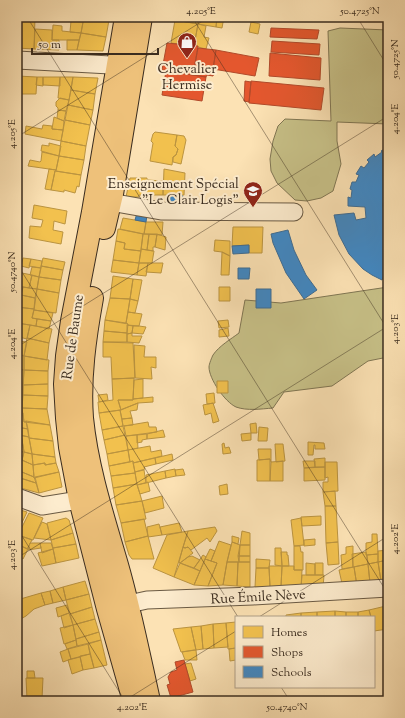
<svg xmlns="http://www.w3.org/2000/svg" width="405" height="718" font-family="'Sorts Mill Goudy',serif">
<rect width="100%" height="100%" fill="#fce2b4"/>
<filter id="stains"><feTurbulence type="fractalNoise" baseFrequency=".005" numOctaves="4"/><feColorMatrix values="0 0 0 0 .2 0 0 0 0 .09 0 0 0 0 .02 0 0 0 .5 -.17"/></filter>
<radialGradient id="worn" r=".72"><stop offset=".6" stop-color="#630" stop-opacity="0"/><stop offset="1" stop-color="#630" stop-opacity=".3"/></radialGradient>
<!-- green -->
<path fill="#c7c087" stroke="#807653" d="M 340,28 L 388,30 L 388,124 L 337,122 L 337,141 L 341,164 L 333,191 L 321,198 L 307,201 L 295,200 L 277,183 L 271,171 L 270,159 L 273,141 L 278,126 L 285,119 L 331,121 L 328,31 Z
M 388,287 L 388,357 L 368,361 L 332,386 L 284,392 L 273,408 C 261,409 247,411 236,407 C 225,402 209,379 209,367 C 209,364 212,357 213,355 C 219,346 231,339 239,333 L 245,300 L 281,303 Z"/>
<!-- homes -->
<path fill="#f2c14e" stroke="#bb9440" d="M 17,17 L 35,17 L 34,49 L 17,48 Z
M 84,17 L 109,20 L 106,37 L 81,33 Z
M 175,17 L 199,17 L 198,24 L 175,20 Z
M 199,17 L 217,17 L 216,27 L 198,24 Z
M 217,17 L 224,17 L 222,28 L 216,27 Z
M 175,20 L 198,24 L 194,46 L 171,43 Z
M 71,21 L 83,22 L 81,33 L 70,32 Z
M 251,22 L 260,24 L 258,34 L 249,32 Z
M 198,24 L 206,26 L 204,37 L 209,38 L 206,49 L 194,46 Z
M 53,25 L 62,26 L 62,31 L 81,33 L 79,40 L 52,40 Z
M 35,29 L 52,30 L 52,40 L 59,40 L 59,50 L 34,49 Z
M 81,33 L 106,37 L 103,51 L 77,50 Z
M 67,40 L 79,40 L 77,50 L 67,50 Z
M 17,76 L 37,77 L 36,94 L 17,94 Z
M 37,77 L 43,77 L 43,86 L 36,85 Z
M 43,77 L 60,77 L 60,86 L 43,85 Z
M 60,77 L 73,77 L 69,100 L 58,98 Z
M 73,77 L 98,78 L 95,94 L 71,90 Z
M 71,90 L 95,94 L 93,110 L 68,105 Z
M 60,98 L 69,100 L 66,111 L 58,110 L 58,108 L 56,106 L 56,102 Z
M 68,105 L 93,110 L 90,125 L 65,120 Z
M 58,110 L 66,111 L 64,121 L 57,118 Z
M 54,117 L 64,121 L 63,130 L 52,129 Z
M 65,120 L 90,125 L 86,146 L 61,141 Z
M 43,125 L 52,126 L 52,129 L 63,130 L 61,141 L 25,134 L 26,126 L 42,129 Z
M 155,132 L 177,135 L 175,146 L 178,149 L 176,155 L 173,157 L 172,165 L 150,161 L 153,143 L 151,141 L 153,134 Z
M 177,135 L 184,136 L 186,140 L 181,164 L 173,162 L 173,157 L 176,155 L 178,149 L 175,146 Z
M 61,141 L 86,146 L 84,160 L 59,156 Z
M 49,143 L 61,146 L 59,156 L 41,151 L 42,145 L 49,146 Z
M 42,152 L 59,156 L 56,170 L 28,166 L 30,160 L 40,162 L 41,161 Z
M 59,156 L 84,160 L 81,175 L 56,171 Z
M 49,169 L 56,170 L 55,171 L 51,190 L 45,189 Z
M 164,169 L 185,173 L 184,195 L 163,195 Z
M 55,171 L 81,175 L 79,187 L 77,186 L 75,193 L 64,190 L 64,192 L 51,190 Z
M 130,178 L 147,178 L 147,180 L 163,181 L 163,195 L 139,195 L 139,197 L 126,197 Z
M 34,205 L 67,211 L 65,224 L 54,221 L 53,230 L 63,232 L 61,244 L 29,238 L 30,226 L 41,227 L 43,220 L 32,218 Z
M 123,218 L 146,222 L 144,234 L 120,229 Z
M 146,222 L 163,222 L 162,235 L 144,234 Z
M 233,227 L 263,227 L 262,253 L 249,253 L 249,245 L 232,246 Z
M 118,229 L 143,234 L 141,251 L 124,249 L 125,243 L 116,241 Z
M 143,234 L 149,234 L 147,250 L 141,249 Z
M 149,234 L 157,234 L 155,247 L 153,247 L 153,251 L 147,250 Z
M 157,234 L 166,237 L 165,250 L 155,247 Z
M 215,240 L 230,241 L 230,256 L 222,252 L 214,251 Z
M 116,241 L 125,243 L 124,249 L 141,251 L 139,263 L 113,260 Z
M 141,249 L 154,251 L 152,263 L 139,263 Z
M 222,252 L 230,256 L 229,275 L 221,275 Z
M 23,258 L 31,259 L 29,268 L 21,266 Z
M 43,258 L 65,262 L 63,270 L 41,266 Z
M 31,259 L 42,261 L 41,268 L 29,266 Z
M 113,260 L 139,263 L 137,275 L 111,272 Z
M 139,263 L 148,263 L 146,276 L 137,275 Z
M 148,263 L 163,263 L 161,273 L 146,272 Z
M 41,266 L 63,270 L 61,280 L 39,277 Z
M 32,267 L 41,268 L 39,277 L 30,275 Z
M 17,272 L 32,275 L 29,288 L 17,286 Z
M 32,275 L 39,277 L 37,289 L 29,288 Z
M 113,276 L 133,279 L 130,299 L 110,298 Z
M 39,277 L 61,280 L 59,293 L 37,289 Z
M 133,279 L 142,280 L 138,301 L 130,299 Z
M 17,286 L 23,287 L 21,295 L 17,294 Z
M 23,287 L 37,289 L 35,298 L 21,295 Z
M 219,287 L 230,287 L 230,301 L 219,301 Z
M 37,289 L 59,293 L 56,313 L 34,310 Z
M 17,294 L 35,298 L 34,309 L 17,307 Z
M 110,298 L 130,299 L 126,323 L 105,320 Z
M 130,299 L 138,301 L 135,313 L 128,312 Z
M 17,307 L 34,309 L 32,318 L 37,319 L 36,326 L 17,323 Z
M 34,310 L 53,313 L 51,321 L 32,318 Z
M 128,312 L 142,314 L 139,326 L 127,325 L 128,324 L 126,323 Z
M 37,319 L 51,321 L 49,329 L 36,326 Z
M 105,320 L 128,324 L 127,333 L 104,331 Z
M 228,320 L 229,327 L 219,328 L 218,321 Z
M 17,323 L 30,325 L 27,339 L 19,337 L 17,338 Z
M 30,325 L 52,329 L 49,343 L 27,338 Z
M 127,325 L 133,326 L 132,333 L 127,334 Z
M 133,326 L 139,326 L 146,327 L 143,334 L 132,333 Z
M 228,328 L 229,336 L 219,337 L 219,330 Z
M 104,331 L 127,333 L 127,342 L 103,342 Z
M 132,333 L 132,336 L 142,336 L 139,343 L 127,342 L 127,334 Z
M 27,338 L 49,343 L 47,360 L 24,356 Z
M 17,341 L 27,342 L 24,356 L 17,354 Z
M 103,342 L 133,343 L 135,378 L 112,379 L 111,357 L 103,357 Z
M 134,345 L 145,346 L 144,357 L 156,357 L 156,368 L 151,367 L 152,379 L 135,378 Z
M 17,354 L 24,356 L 24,370 L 17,369 Z
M 24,356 L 49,360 L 48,371 L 24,370 Z
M 17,369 L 24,370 L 22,408 L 17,407 Z
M 24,370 L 48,371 L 48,384 L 23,385 Z
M 134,378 L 133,400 L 118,400 L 121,410 L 99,413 L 98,402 L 113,400 L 112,379 Z
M 143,379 L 143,398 L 133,399 L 134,380 Z
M 217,381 L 228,381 L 228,393 L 217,393 Z
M 48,384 L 48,396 L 23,395 L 23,385 Z
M 214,393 L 215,403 L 207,404 L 206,394 Z
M 107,394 L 108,400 L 99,402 L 98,395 Z
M 23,395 L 48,396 L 47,409 L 22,408 Z
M 153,397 L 153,402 L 138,403 L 121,410 L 118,400 L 133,400 L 133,399 Z
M 138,403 L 137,410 L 130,411 L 132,418 L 122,419 L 120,410 Z
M 213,403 L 219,421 L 213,423 L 211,413 L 205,415 L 203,405 Z
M 22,408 L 47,409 L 50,425 L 24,422 Z
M 120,410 L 123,426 L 102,430 L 99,413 Z
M 18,412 L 23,413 L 24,422 L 26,421 L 28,429 L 17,427 Z
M 132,418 L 133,425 L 123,426 L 122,419 Z
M 26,421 L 50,425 L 53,441 L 29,438 Z
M 148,422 L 149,427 L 156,427 L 157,432 L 126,436 L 124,426 Z
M 256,423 L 257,433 L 251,433 L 250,424 Z
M 123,426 L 125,435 L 104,440 L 102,430 Z
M 17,427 L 28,429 L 29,437 L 17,435 Z
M 259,427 L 268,428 L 267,441 L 258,441 Z
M 163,430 L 165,437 L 147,439 L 147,434 Z
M 251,433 L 251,440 L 242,441 L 241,434 Z
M 147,434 L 147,439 L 142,440 L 142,442 L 137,443 L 137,435 Z
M 17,435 L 21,435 L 23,445 L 17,445 Z
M 21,435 L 29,437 L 32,454 L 24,452 Z
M 125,435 L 128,450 L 107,454 L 104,440 Z
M 137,435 L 138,448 L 128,450 L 126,436 Z
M 29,438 L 53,441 L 55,457 L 32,454 Z
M 308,442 L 324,443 L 325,449 L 315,449 L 315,445 L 314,445 L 313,455 L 308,455 Z
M 224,443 L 225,448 L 229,447 L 231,453 L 223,454 L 222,444 Z
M 275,444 L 283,444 L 285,461 L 276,462 Z
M 17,445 L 23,445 L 24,452 L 17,451 Z
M 150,446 L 151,452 L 161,450 L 162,456 L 133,463 L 133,461 L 130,462 L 128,450 Z
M 258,449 L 271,449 L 271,462 L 270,459 L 259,460 Z
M 128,450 L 130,462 L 109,466 L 107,454 Z
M 17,451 L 24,452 L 22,460 L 17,458 Z
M 24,452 L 32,454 L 33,465 L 22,460 Z
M 32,454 L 55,457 L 56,463 L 45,465 L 45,463 L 33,465 Z
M 172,454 L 173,460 L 156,464 L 155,458 Z
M 17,458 L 33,465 L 34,477 L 17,470 Z
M 155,458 L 156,464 L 144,467 L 145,469 L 135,472 L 133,463 Z
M 325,458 L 325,467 L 315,467 L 314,459 Z
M 270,459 L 270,481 L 257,481 L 257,460 Z
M 133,461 L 135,473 L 111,476 L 109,466 Z
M 283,461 L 283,481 L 270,481 L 271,462 Z
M 303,461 L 315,461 L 315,467 L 304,468 Z
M 325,462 L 337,462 L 338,491 L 323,492 L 323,482 L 328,482 L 328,477 L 325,478 Z
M 45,463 L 45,465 L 56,463 L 59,472 L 34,478 L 33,465 Z
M 325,467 L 325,480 L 304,481 L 304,468 Z
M 175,469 L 176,476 L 166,478 L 165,471 Z
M 183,469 L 185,475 L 176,476 L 175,470 Z
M 17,470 L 34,477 L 36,483 L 17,477 Z
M 144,470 L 146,483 L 137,485 L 135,472 Z
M 165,471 L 166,478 L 146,483 L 146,475 Z
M 59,472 L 62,487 L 39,493 L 35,477 Z
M 135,473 L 137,484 L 113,488 L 111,476 Z
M 17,477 L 36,483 L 39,493 L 17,487 Z
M 148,482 L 150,491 L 140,494 L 137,485 Z
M 137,484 L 142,501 L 116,505 L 113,488 Z
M 227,484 L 228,494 L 220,495 L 219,486 Z
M 335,491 L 336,506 L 325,506 L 323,492 Z
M 162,496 L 164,508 L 145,513 L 142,501 Z
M 142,501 L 146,519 L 121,523 L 116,505 Z
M 325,506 L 336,506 L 338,542 L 326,543 Z
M 17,509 L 27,512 L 19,529 L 17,528 Z
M 29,513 L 43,518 L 33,540 L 18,535 Z
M 321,516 L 321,525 L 302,526 L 301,517 Z
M 66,518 L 69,520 L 73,533 L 51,540 L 47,523 Z
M 301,518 L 304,545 L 294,546 L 291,520 Z
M 144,519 L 148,536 L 125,542 L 121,523 Z
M 42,522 L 47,524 L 51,540 L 34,538 Z
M 179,523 L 182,532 L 162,535 L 160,527 Z
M 159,524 L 162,535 L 148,537 L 147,527 Z
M 215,527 L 217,531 L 210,542 L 207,538 L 191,550 L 188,547 L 185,548 L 183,547 L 188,531 Z
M 188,531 L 174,577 L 153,568 L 167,535 Z
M 242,531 L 250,533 L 250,545 L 240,545 Z
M 73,533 L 76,544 L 53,548 L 51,540 Z
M 372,534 L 377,534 L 378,554 L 366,555 L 366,543 L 372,542 Z
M 18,535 L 32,540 L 27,549 L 17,544 Z
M 148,536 L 154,559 L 132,559 L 129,555 L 125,542 Z
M 232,536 L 239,538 L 238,544 L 232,542 Z
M 315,539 L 315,545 L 304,546 L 304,540 Z
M 219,541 L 231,545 L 227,562 L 223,585 L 208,586 L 217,563 L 211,561 Z
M 232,542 L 240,545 L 239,562 L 227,562 Z
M 338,542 L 339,564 L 328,565 L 326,543 Z
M 30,543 L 40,543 L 41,548 L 28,550 Z
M 40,543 L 51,543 L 53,549 L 42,553 Z
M 17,544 L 28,549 L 23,559 L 17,557 Z
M 76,544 L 79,558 L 56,563 L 53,548 Z
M 240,545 L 250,545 L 250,556 L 238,556 Z
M 294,546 L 300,546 L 301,552 L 303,552 L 303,570 L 294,570 Z
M 353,546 L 353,567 L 342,569 L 341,555 L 346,554 L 346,547 Z
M 183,547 L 185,548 L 188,547 L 193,553 L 180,563 L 179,562 Z
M 275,548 L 281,548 L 282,566 L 275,565 Z
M 53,549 L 56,563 L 42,566 L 38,553 Z
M 210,549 L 215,551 L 211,561 L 205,559 Z
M 388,550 L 388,560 L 378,562 L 378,551 Z
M 281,552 L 287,552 L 287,555 L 288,555 L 289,566 L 282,566 Z
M 366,552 L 368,564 L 353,567 L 352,554 Z
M 378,554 L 378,562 L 368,564 L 367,555 Z
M 203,555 L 206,557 L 200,571 L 194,568 Z
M 192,556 L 200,560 L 194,568 L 180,563 L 188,557 Z
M 238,556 L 250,556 L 250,562 L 239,562 Z
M 205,559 L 217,563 L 208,586 L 194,585 Z
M 256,559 L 270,560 L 269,568 L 256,568 Z
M 388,560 L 388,580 L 381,581 L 378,562 Z
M 227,562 L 238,562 L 237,586 L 223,585 Z
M 238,562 L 250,562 L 250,587 L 237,586 Z
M 378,562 L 381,581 L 370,583 L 368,564 Z
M 180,563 L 200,571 L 194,585 L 174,577 Z
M 306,563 L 315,564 L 315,575 L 306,575 Z
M 315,563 L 323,563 L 323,575 L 315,575 Z
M 368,564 L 370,583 L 357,586 L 354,567 Z
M 269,566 L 282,566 L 281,587 L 270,587 Z
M 282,566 L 294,566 L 294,570 L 302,570 L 301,588 L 281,587 Z
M 354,567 L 357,586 L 343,588 L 339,570 Z
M 256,568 L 269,568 L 270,587 L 255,587 Z
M 302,575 L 324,575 L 323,588 L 301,588 Z
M 85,581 L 89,594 L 66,600 L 63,587 Z
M 63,587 L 66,600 L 53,603 L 50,591 Z
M 50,591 L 53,603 L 45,605 L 41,593 Z
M 41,593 L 45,605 L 34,609 L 26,616 L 17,621 L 17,600 Z
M 89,594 L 92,607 L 70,614 L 66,600 Z
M 67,605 L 69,613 L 58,617 L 56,608 Z
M 386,606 L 388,629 L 374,631 L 374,617 L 371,617 L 369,610 Z
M 92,607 L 95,619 L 73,625 L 70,614 Z
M 369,610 L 371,617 L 358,617 L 358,612 Z
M 335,611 L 335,617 L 317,617 L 317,612 Z
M 335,611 L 346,612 L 346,617 L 335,617 Z
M 317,612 L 317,617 L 301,617 L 301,613 Z
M 346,612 L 358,612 L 358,617 L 346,617 Z
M 69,613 L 73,625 L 64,628 L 61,616 Z
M 301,613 L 301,617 L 286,617 L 286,615 Z
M 95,619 L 99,632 L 76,639 L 73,625 Z
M 236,622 L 236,648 L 228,649 L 226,623 Z
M 226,623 L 228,647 L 214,648 L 213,624 Z
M 213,624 L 214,648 L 203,649 L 201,626 Z
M 73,625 L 76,640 L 64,644 L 60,628 Z
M 201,626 L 203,649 L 196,650 L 191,627 Z
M 191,627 L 196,650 L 181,652 L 173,629 Z
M 99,632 L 101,640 L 77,646 L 76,639 Z
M 76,640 L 77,646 L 67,649 L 65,644 Z
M 101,640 L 107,665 L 94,668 L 88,644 Z
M 88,644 L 90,654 L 71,659 L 68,649 Z
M 236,648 L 236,660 L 230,661 L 229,649 Z
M 68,649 L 71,659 L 63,662 L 60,652 Z
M 194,650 L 196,650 L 197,660 L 185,660 L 182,652 Z
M 90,654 L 94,668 L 83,670 L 80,656 Z
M 80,657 L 83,670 L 72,674 L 68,660 Z
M 191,663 L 196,679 L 190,681 L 185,664 Z
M 27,671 L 34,671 L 35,678 L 27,678 Z
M 26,678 L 43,678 L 42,699 L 27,699 Z"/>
<!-- shops -->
<path fill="#e4572e" stroke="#b14a2a" d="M 271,28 L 319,30 L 317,39 L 270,37 Z
M 272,41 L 320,44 L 319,55 L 271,52 Z
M 167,43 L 198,46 L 193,75 L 162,70 Z
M 198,48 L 216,50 L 213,69 L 215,69 L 213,76 L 207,75 L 206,77 L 193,75 Z
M 216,50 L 259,58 L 255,76 L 213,69 Z
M 270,53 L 321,58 L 320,80 L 269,76 Z
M 166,71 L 206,77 L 202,101 L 162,95 Z
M 245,81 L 251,82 L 249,102 L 244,101 Z
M 251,81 L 324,88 L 321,110 L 249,103 Z
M 184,660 L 193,692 L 171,698 L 167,685 L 170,684 L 168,677 L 171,672 L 177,670 L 175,662 Z"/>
<!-- schools -->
<path fill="#3f88c5" stroke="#3e6c93" d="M 388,147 L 388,190 L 384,199 L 383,205 L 384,213 L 388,212 L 388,251 L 384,258 L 388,260 L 388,267 L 382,280 L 372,275 L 363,269 L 349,254 L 339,235 L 334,215 L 354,213 L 356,220 L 366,218 L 365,207 L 348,206 L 348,197 L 351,198 L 352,190 L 350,189 L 352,182 L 356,182 L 359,175 L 356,174 L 361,166 L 364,168 L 369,162 L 367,160 L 374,154 L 375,157 L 382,152 L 381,151 Z
M 168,196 L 183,196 L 183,202 L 168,202 Z
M 137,213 L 147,215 L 146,222 L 135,220 Z
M 288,230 L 294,250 L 306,275 L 317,290 L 304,299 L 286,273 L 273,243 L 271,234 Z
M 249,245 L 249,253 L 233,254 L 232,246 Z
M 238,268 L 250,268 L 249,279 L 238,279 Z
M 256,289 L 271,289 L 271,308 L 256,308 Z"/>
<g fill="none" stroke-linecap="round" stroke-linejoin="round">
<defs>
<path id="minor" d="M 17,60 L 129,66
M 110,202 L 161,211 L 294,212
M 17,497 L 42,506 L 92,498
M 115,607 L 147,600 L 253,596 L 388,588"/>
<path id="major" d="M 126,17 L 93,212 L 72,321 L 67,356 L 65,384 L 67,418 L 70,447 L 80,500 L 108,609 L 134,701
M 104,228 L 112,194 L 141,17
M 92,298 C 85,337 79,378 82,418 C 87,468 103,517 117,565 C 130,610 139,656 149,701"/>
</defs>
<!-- minor casing -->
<use href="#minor" stroke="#6a5a44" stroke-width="19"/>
<!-- major casing -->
<use href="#major" stroke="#3a2c1f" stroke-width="24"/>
<!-- minor -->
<use href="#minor" stroke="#fdecce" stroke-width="17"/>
<!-- major -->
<use href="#major" stroke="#eec17a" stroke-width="22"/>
</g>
<!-- ticks -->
<path fill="none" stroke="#3a2c1f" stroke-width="1" stroke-opacity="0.45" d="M 27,17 L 388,594M 192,17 L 388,330M 357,17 L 388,67M 17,137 L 209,17M 17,264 L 238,617M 17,347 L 388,116M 17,528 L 125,701M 17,558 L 388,326M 259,617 L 388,536M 281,687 L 290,701M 124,701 L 236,631"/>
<!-- icons -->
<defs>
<symbol id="shop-pin" viewBox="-11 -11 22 30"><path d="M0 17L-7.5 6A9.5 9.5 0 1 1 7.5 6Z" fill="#8f2418" stroke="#fdecce"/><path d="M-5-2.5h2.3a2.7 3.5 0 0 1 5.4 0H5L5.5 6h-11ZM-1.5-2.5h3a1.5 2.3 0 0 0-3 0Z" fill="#fff"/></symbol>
<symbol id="school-pin" viewBox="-11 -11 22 30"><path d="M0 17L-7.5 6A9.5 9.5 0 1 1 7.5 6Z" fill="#8f2418" stroke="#fdecce"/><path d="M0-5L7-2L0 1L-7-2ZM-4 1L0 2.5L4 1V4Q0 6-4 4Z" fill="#fff"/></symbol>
</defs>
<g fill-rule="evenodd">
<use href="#shop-pin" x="176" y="31" width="22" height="30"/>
<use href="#school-pin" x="242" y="180" width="22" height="30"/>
</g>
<g text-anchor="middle" stroke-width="4" stroke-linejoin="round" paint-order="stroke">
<!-- poi labels -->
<g font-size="14" fill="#3a2c1f" stroke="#fdecce">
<text x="187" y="73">Chevalier<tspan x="187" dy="16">Hermise</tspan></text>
<text x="239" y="188" text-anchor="end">Enseignement Spécial<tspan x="239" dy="16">"Le Clair Logis"</tspan></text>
</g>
<!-- street labels -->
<g font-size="14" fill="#3a2c1f" stroke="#fdecce">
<text transform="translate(72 337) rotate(-82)" y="5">Rue de Baume</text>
<text transform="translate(258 596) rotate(-3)" y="5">Rue Émile Nève</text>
</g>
</g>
<!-- margin -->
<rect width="405" height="718" fill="none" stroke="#fce2b4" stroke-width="44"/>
<!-- legend -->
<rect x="235" y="616" width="140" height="72" fill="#fdecce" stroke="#af9f88"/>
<rect x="243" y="626" width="20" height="12" fill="#f2c14e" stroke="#af9f88"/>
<text x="271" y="636" font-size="12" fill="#3a2c1f">Homes</text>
<rect x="243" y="646" width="20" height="12" fill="#e4572e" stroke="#af9f88"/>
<text x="271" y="656" font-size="12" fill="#3a2c1f">Shops</text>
<rect x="243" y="666" width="20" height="12" fill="#3f88c5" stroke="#af9f88"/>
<text x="271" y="676" font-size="12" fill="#3a2c1f">Schools</text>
<!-- scale -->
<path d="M32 48v6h126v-6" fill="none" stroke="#3a2c1f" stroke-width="2"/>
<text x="38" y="48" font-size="12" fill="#3a2c1f" stroke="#fdecce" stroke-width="3" paint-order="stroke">50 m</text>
<rect x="22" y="22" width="361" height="674" fill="none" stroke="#3a2c1f" stroke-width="1.5"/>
<g font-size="10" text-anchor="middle" fill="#3a2c1f">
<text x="201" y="14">4.205°E</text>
<text x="360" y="14">50.4725°N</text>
<text transform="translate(394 59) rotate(-90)" y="4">50.4725°N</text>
<text transform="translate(394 119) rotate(-90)" y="4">4.204°E</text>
<text transform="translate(11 134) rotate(-90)" y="4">4.205°E</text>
<text transform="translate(11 272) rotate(-90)" y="4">50.4740°N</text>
<text transform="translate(394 329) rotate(-90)" y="4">4.203°E</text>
<text transform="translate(11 344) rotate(-90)" y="4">4.204°E</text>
<text transform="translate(394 539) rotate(-90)" y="4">4.202°E</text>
<text transform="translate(11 555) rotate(-90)" y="4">4.203°E</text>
<text x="132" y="710">4.202°E</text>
<text x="287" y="710">50.4740°N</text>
</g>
<rect width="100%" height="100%" filter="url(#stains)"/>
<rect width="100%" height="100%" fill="url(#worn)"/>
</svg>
